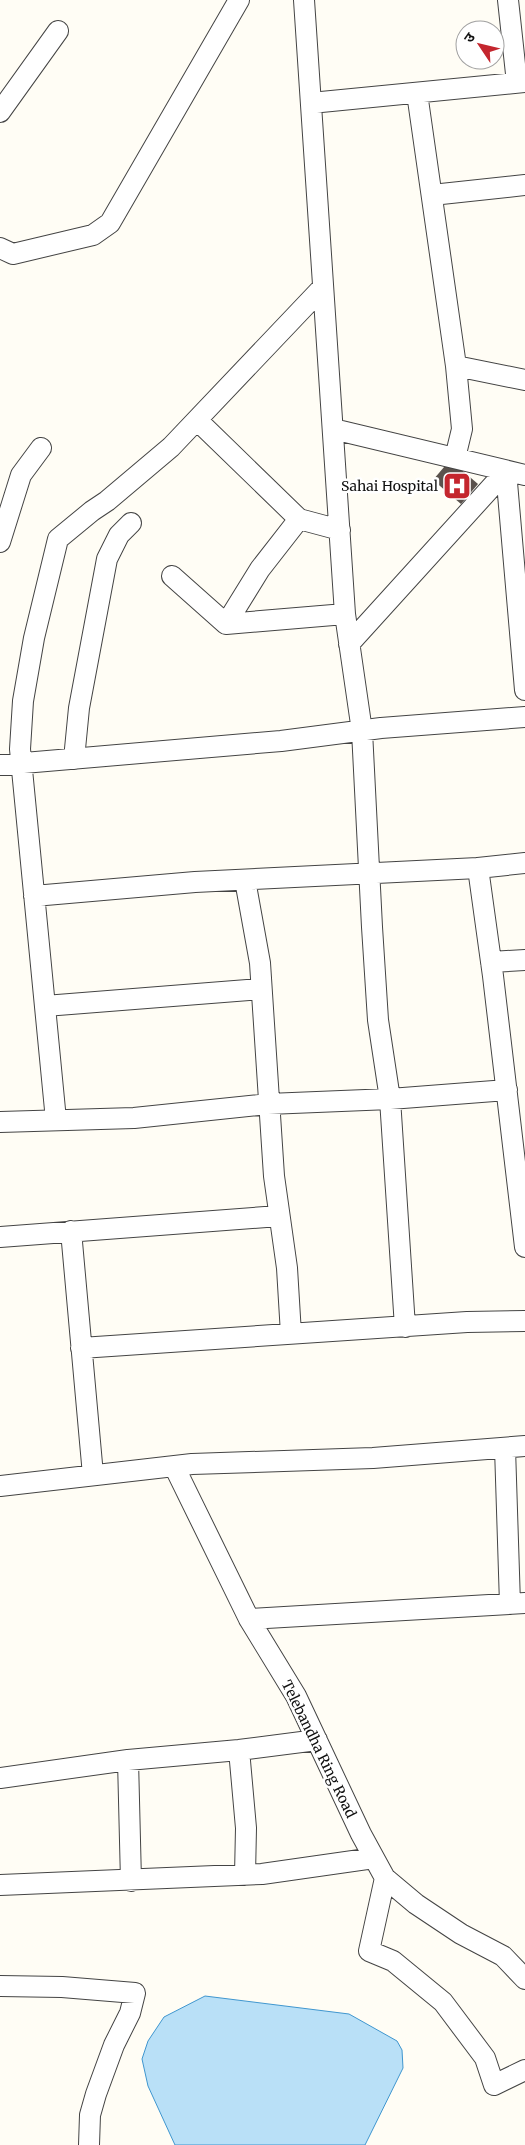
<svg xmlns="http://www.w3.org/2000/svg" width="525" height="2145" font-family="Merriweather,'Noto Sans Devanagari',serif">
<rect width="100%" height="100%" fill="#fffdf5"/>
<!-- water -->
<path fill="#b9e0f7" stroke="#3f96cf" d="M 205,1996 L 349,2014 L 397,2041 L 402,2050 L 403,2068 L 365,2145 L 175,2145 L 148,2086 L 142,2059 L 148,2041 L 164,2017 Z"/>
<!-- building -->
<path fill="#5a524d" d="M 450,460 L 478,484 L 461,504 L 433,480 Z"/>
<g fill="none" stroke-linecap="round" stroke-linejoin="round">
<defs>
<path id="street" d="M 304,0 L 345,614 L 362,731 L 372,927 L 378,1020 L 390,1099 L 405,1327
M 508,0 L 517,83
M 417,93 L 456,366 L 462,429 L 455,458
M 311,103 L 525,82
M 0,112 L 58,31
M 432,195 L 525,185
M 0,248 L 13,254 L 93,235 L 110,223 L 239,0
M 456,366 L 525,380
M 197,420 L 299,519 L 340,530
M 333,429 L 525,475
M 299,519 L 260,569 L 226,624 L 345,614
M 0,542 L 21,475 L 41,448
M 172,576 L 226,624
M 349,644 L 506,471 L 525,690
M 74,759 L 79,708 L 107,559 L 119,535 L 131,523
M 0,765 L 281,741 L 381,728 L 525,717
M 478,868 L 493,976 L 525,1247
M 245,880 L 260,963 L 274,1176 L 287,1268 L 291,1334
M 34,896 L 195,882 L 478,868 L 525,863
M 491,962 L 525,960
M 45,1006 L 261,989
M 56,1120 L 20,749 L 23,701 L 34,638 L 58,539 L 92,511 L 107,501 L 171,447 L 323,287
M 0,1122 L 134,1118 L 268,1104 L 390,1099 L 507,1090
M 71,1231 L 93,1475
M 0,1237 L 279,1216
M 81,1348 L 467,1322 L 525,1321
M 505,1448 L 510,1604
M 174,1466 L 249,1619 L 296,1696 L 361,1834 L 385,1878 L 416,1904 L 461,1934 L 503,1956 L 525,1979
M 0,1486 L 192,1464 L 373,1458 L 525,1446
M 249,1619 L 525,1603
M 239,1750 L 246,1828 L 245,1875
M 128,1760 L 131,1881
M 0,1778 L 128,1760 L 239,1750 L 317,1740
M 385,1878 L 369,1951 L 393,1961 L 443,2002 L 485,2058 L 494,2085 L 525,2070
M 0,1885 L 262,1874 L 374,1858
M 0,1986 L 62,1987 L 135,1993 L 130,2013 L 114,2045 L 96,2094 L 90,2115 L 89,2145"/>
</defs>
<!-- street casing -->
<use href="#street" stroke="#444" stroke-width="22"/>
<!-- street -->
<use href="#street" stroke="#fff" stroke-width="20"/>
</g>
<!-- icons -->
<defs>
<symbol id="hospital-square" viewBox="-11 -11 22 22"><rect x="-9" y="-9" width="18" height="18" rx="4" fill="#c4262e" stroke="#fff"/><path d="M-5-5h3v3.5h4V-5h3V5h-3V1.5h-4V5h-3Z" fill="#fff"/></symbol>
</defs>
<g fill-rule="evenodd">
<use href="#hospital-square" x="441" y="470" width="32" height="32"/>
</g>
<g text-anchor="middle" stroke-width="5" stroke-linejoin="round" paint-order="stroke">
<!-- poi labels -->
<g font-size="14" fill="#111" stroke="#fff" text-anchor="end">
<text x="438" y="491">Sahai Hospital</text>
</g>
<!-- street labels -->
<g font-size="14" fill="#111" stroke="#fff">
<text transform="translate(319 1749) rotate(64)" y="5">Telebandha Ring Road</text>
</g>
</g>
<!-- north arrow -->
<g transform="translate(480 45) rotate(305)"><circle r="24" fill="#ffffff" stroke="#a0a0a0"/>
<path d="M0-4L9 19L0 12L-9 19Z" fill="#c4262e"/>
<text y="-8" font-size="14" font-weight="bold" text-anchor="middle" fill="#111111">उ</text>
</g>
</svg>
